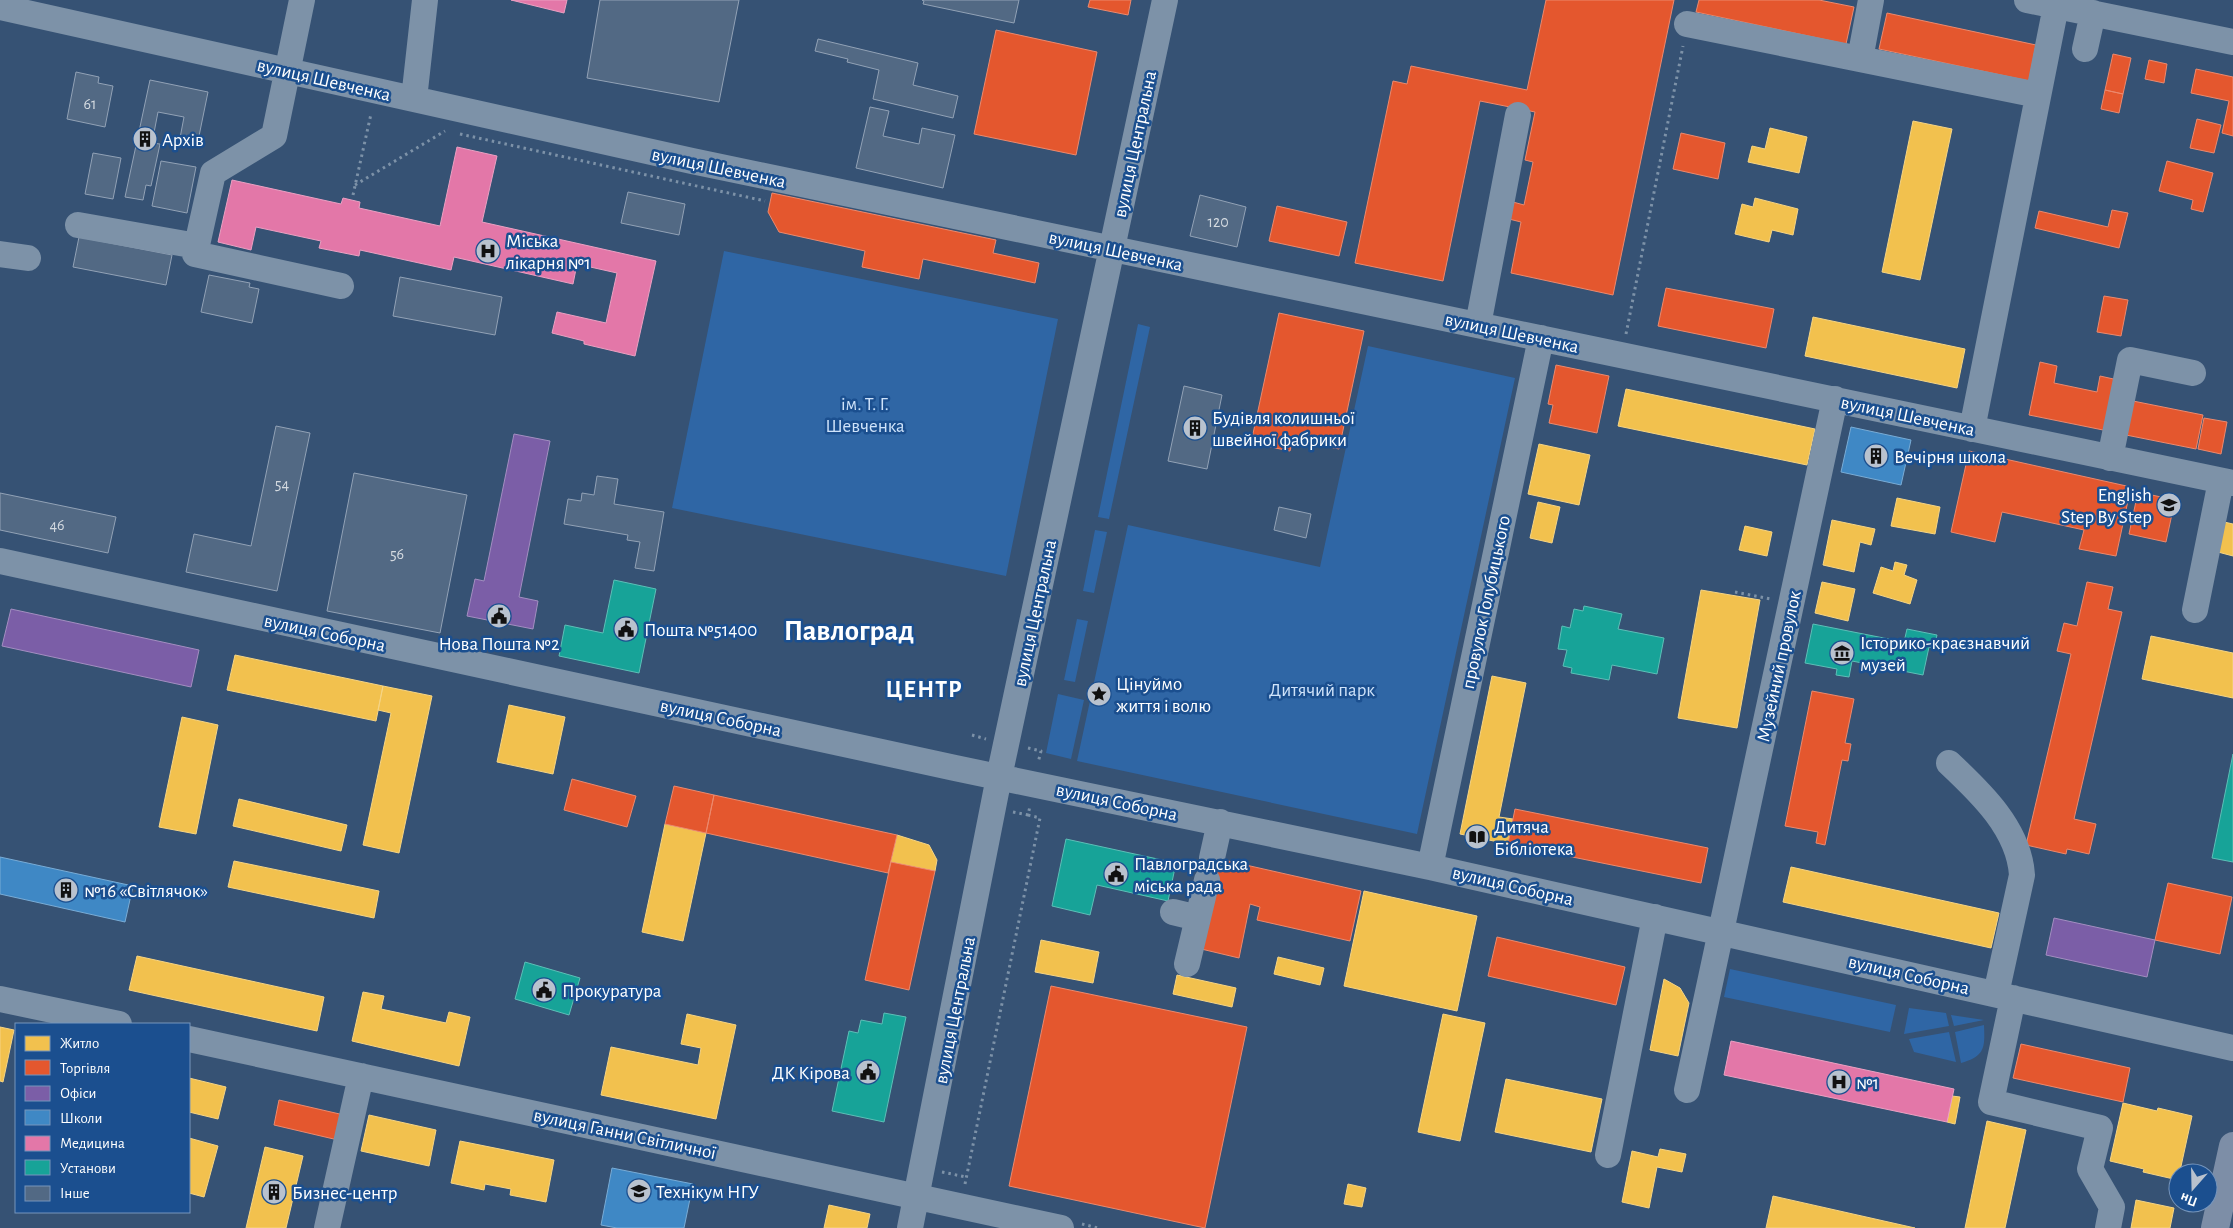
<svg xmlns="http://www.w3.org/2000/svg" width="2233" height="1228" font-family="'Alegreya Sans',sans-serif">
<rect width="100%" height="100%" fill="#365274"/>
<!-- green -->
<path fill="#2f66a5" d="M 724,251 L 1058,319 L 1006,576 L 672,508 Z
M 1138,324 L 1150,327 L 1109,519 L 1098,517 Z
M 1368,346 L 1515,378 L 1417,834 L 1077,761 L 1128,525 L 1320,567 Z
M 1095,530 L 1107,532 L 1094,593 L 1083,591 Z
M 1077,619 L 1088,621 L 1075,682 L 1064,680 Z
M 1058,694 L 1084,700 L 1071,759 L 1046,753 Z
M 1730,969 L 1896,1005 L 1890,1032 L 1724,997 Z
M 1909,1008 L 1946,1013 L 1949,1026 L 1904,1034 Z
M 1951,1015 L 1984,1020 L 1954,1026 Z
M 1984,1025 C 1985,1048 1985,1056 1961,1063 L 1955,1032 Z
M 1949,1032 L 1956,1062 L 1914,1052 L 1909,1039 Z"/>
<!-- homes -->
<path fill="#f2c14e" stroke="#f6d483" d="M 1913,121 L 1952,129 L 1920,280 L 1882,272 Z
M 1770,128 L 1807,137 L 1799,173 L 1748,162 L 1752,146 L 1765,149 Z
M 1755,198 L 1798,209 L 1793,235 L 1772,230 L 1769,242 L 1735,234 L 1742,204 L 1753,207 Z
M 1813,317 L 1965,349 L 1957,388 L 1805,356 Z
M 1626,389 L 1815,429 L 1807,465 L 1618,426 Z
M 1539,444 L 1590,455 L 1579,505 L 1528,494 Z
M 1897,498 L 1940,507 L 1935,534 L 1891,526 Z
M 1538,502 L 1560,507 L 1552,543 L 1530,538 Z
M 1832,520 L 1875,529 L 1871,545 L 1860,542 L 1854,572 L 1823,565 Z
M 2224,522 L 2233,524 L 2233,556 L 2218,552 Z
M 1745,526 L 1772,532 L 1767,556 L 1739,550 Z
M 1895,562 L 1907,565 L 1904,575 L 1917,580 L 1910,604 L 1873,593 L 1881,567 L 1893,571 Z
M 1822,582 L 1855,589 L 1848,621 L 1815,613 Z
M 1701,590 L 1760,600 L 1737,728 L 1678,718 Z
M 2151,636 L 2233,653 L 2233,698 L 2142,679 Z
M 235,655 L 383,686 L 376,721 L 227,690 Z
M 1492,676 L 1526,683 L 1499,817 L 1513,819 L 1508,844 L 1460,834 Z
M 383,686 L 432,696 L 399,853 L 363,845 L 391,713 L 378,710 Z
M 509,705 L 565,717 L 553,774 L 497,762 Z
M 182,717 L 218,725 L 196,834 L 159,827 Z
M 239,799 L 347,825 L 341,851 L 233,826 Z
M 665,824 L 706,833 L 683,941 L 642,932 Z
M 897,835 L 929,845 L 937,860 L 935,871 L 891,862 L 888,873 Z
M 234,861 L 379,891 L 374,918 L 228,887 Z
M 1791,867 L 1999,913 L 1991,948 L 1783,902 Z
M 1364,891 L 1477,916 L 1457,1011 L 1344,986 Z
M 1041,940 L 1099,952 L 1093,983 L 1035,972 Z
M 137,956 L 324,997 L 317,1031 L 129,990 Z
M 1278,957 L 1324,968 L 1320,985 L 1274,974 Z
M 1177,975 L 1236,988 L 1232,1007 L 1173,994 Z
M 1664,979 L 1680,988 L 1689,1003 L 1678,1056 L 1650,1050 Z
M 363,992 L 384,996 L 381,1009 L 446,1023 L 449,1012 L 470,1017 L 459,1066 L 352,1041 Z
M 687,1014 L 736,1025 L 716,1119 L 601,1095 L 611,1047 L 698,1065 L 701,1048 L 681,1044 Z
M 1443,1014 L 1485,1023 L 1460,1141 L 1418,1132 Z
M 0,1027 L 14,1030 L 3,1082 L 0,1081 Z
M 189,1078 L 226,1087 L 218,1119 L 189,1112 Z
M 1506,1079 L 1602,1099 L 1591,1152 L 1495,1132 Z
M 1952,1096 L 1960,1097 L 1955,1124 L 1947,1122 Z
M 2123,1103 L 2157,1111 L 2158,1108 L 2192,1116 L 2178,1180 L 2143,1172 L 2144,1169 L 2110,1161 Z
M 369,1115 L 436,1130 L 429,1166 L 361,1151 Z
M 1987,1121 L 2026,1130 L 2005,1228 L 1965,1228 Z
M 189,1138 L 218,1146 L 204,1197 L 189,1193 Z
M 460,1141 L 554,1160 L 546,1202 L 510,1195 L 511,1189 L 485,1184 L 484,1190 L 451,1183 Z
M 265,1147 L 303,1156 L 286,1228 L 246,1228 Z
M 1660,1149 L 1686,1154 L 1682,1172 L 1657,1167 L 1649,1208 L 1622,1202 L 1632,1151 L 1658,1157 Z
M 1348,1184 L 1366,1188 L 1362,1207 L 1344,1204 Z
M 1773,1196 L 1915,1228 L 1766,1228 Z
M 2136,1200 L 2174,1208 L 2170,1228 L 2131,1228 Z
M 829,1205 L 870,1214 L 867,1228 L 824,1228 Z"/>
<!-- shops -->
<path fill="#e4572e" stroke="#ec896d" d="M 1090,0 L 1131,0 L 1128,15 L 1088,7 Z
M 1546,0 L 1674,0 L 1613,295 L 1511,273 L 1521,222 L 1509,219 L 1513,202 L 1524,205 L 1533,162 L 1525,160 L 1535,112 L 1480,101 L 1443,281 L 1355,263 L 1393,81 L 1407,84 L 1411,66 L 1527,90 Z
M 1699,0 L 1819,0 L 1854,7 L 1846,44 L 1696,12 Z
M 1887,13 L 2036,45 L 2029,81 L 1879,49 Z
M 996,30 L 1097,52 L 1076,155 L 974,134 Z
M 2113,54 L 2131,58 L 2123,94 L 2105,90 Z
M 2149,60 L 2167,64 L 2164,83 L 2145,79 Z
M 2196,69 L 2233,77 L 2233,136 L 2222,133 L 2229,101 L 2191,93 Z
M 2105,90 L 2123,94 L 2119,113 L 2101,109 Z
M 2197,119 L 2221,125 L 2214,153 L 2190,148 Z
M 1681,133 L 1725,143 L 1718,179 L 1673,169 Z
M 2167,161 L 2213,173 L 2203,212 L 2191,209 L 2193,200 L 2159,191 Z
M 772,193 L 996,240 L 993,253 L 1039,263 L 1035,283 L 923,259 L 919,279 L 862,267 L 865,251 L 779,232 L 768,212 Z
M 1277,206 L 1347,222 L 1339,256 L 1269,241 Z
M 2112,210 L 2128,213 L 2119,248 L 2035,228 L 2039,211 L 2108,227 Z
M 1666,288 L 1774,309 L 1766,348 L 1658,326 Z
M 2104,296 L 2128,300 L 2121,336 L 2097,332 Z
M 1279,313 L 1364,331 L 1339,449 L 1293,439 L 1290,451 L 1251,443 Z
M 2040,362 L 2057,366 L 2054,383 L 2097,392 L 2100,376 L 2118,380 L 2108,431 L 2029,415 Z
M 1556,365 L 1609,376 L 1597,433 L 1549,423 L 1553,405 L 1548,404 Z
M 2128,400 L 2203,415 L 2196,449 L 2121,434 Z
M 2204,418 L 2227,422 L 2221,454 L 2198,449 Z
M 1969,451 L 2131,487 L 2116,556 L 2079,549 L 2084,530 L 2002,512 L 1995,542 L 1951,532 Z
M 2138,492 L 2175,500 L 2166,542 L 2129,534 Z
M 2087,582 L 2113,587 L 2108,609 L 2122,612 L 2074,819 L 2096,824 L 2089,854 L 2067,849 L 2066,854 L 2026,845 L 2071,654 L 2057,651 L 2064,623 L 2077,626 Z
M 1812,691 L 1854,699 L 1845,743 L 1851,744 L 1848,761 L 1842,760 L 1825,845 L 1816,843 L 1818,832 L 1785,826 Z
M 572,779 L 636,796 L 627,827 L 564,810 Z
M 674,786 L 714,795 L 706,833 L 665,824 Z
M 714,795 L 897,835 L 888,873 L 706,833 Z
M 1515,809 L 1708,848 L 1701,883 L 1508,844 Z
M 1206,856 L 1361,891 L 1350,941 L 1257,920 L 1260,907 L 1250,904 L 1239,958 L 1197,948 L 1200,879 Z
M 891,862 L 935,871 L 909,990 L 865,980 Z
M 2168,883 L 2232,897 L 2220,954 L 2155,940 Z
M 1497,937 L 1625,967 L 1616,1005 L 1488,976 Z
M 1051,986 L 1247,1027 L 1205,1228 L 1009,1186 Z
M 2021,1044 L 2130,1068 L 2123,1102 L 2013,1078 Z
M 279,1100 L 344,1115 L 338,1140 L 274,1125 Z"/>
<!-- offices -->
<path fill="#7b5ea7" stroke="#a38ec1" d="M 514,434 L 550,441 L 519,597 L 538,601 L 533,629 L 467,616 L 475,579 L 484,581 Z
M 11,609 L 199,650 L 191,687 L 2,646 Z
M 2054,918 L 2155,940 L 2147,977 L 2046,955 Z"/>
<!-- schools -->
<path fill="#3f88c5" stroke="#79acd6" d="M 1851,427 L 1911,440 L 1901,485 L 1841,472 Z
M 0,857 L 133,886 L 125,922 L 0,894 Z
M 612,1168 L 693,1184 L 684,1228 L 617,1228 L 601,1225 Z"/>
<!-- health -->
<path fill="#e377a8" stroke="#eba0c2" d="M 511,0 L 567,0 L 564,13 Z
M 457,147 L 497,156 L 482,222 L 656,261 L 635,356 L 584,344 L 584,341 L 552,333 L 557,312 L 606,323 L 617,273 L 577,264 L 573,284 L 454,257 L 451,270 L 360,250 L 359,256 L 319,248 L 321,241 L 256,227 L 251,250 L 218,242 L 232,180 L 341,204 L 343,198 L 360,202 L 359,208 L 440,226 Z
M 1731,1041 L 1954,1089 L 1947,1122 L 1724,1075 Z"/>
<!-- public -->
<path fill="#17a398" stroke="#5dbfb7" d="M 614,580 L 656,589 L 639,673 L 559,656 L 565,625 L 603,633 Z
M 1584,606 L 1622,614 L 1618,629 L 1664,638 L 1657,674 L 1612,665 L 1609,680 L 1571,673 L 1572,668 L 1563,666 L 1567,650 L 1558,649 L 1562,626 L 1570,628 L 1574,609 L 1583,611 Z
M 1813,624 L 1904,642 L 1907,629 L 1937,635 L 1934,648 L 1929,647 L 1923,675 L 1852,661 L 1849,677 L 1836,675 L 1837,669 L 1805,663 Z
M 2233,754 L 2233,862 L 2212,858 Z
M 1066,839 L 1176,863 L 1168,901 L 1097,885 L 1090,915 L 1052,906 Z
M 525,962 L 580,978 L 569,1015 L 515,999 Z
M 884,1013 L 906,1017 L 884,1122 L 832,1111 L 849,1031 L 858,1033 L 861,1020 L 882,1024 Z"/>
<!-- building -->
<path fill="#526984" stroke="#92a2b6" d="M 600,0 L 739,0 L 719,102 L 587,78 Z
M 922,0 L 1019,0 L 1014,23 L 923,4 L 924,1 Z
M 818,39 L 918,63 L 913,85 L 958,96 L 953,118 L 873,99 L 879,70 L 847,62 L 848,59 L 815,51 Z
M 76,72 L 99,77 L 98,83 L 113,86 L 105,127 L 67,119 Z
M 150,80 L 208,92 L 198,141 L 180,138 L 184,117 L 158,112 L 152,143 L 160,144 L 151,186 L 146,185 L 143,200 L 125,197 Z
M 870,107 L 889,111 L 883,136 L 919,144 L 922,128 L 955,135 L 943,188 L 856,168 Z
M 93,153 L 121,158 L 113,199 L 85,194 Z
M 161,161 L 196,167 L 187,213 L 152,206 Z
M 628,192 L 685,204 L 679,235 L 621,223 Z
M 1200,195 L 1246,207 L 1237,247 L 1190,236 Z
M 79,237 L 172,255 L 166,285 L 73,267 Z
M 209,275 L 250,283 L 249,287 L 259,289 L 252,323 L 201,312 Z
M 400,277 L 502,297 L 495,335 L 393,316 Z
M 1184,386 L 1222,395 L 1207,469 L 1168,461 Z
M 276,426 L 310,433 L 277,591 L 186,572 L 194,534 L 251,546 Z
M 354,473 L 467,495 L 440,633 L 327,611 Z
M 597,476 L 618,479 L 614,504 L 664,512 L 654,571 L 635,568 L 640,542 L 627,540 L 628,535 L 564,524 L 568,499 L 581,501 L 582,493 L 594,495 Z
M 0,493 L 116,517 L 108,553 L 0,530 Z
M 1279,507 L 1311,514 L 1306,538 L 1274,530 Z"/>
<g fill="none" stroke-linecap="round" stroke-linejoin="round">
<!-- path -->
<path stroke="#7d92a8" stroke-width="3" stroke-dasharray="2.5 4" stroke-linecap="butt" d="M 460,134 L 765,201
M 355,185 L 445,131
M 353,195 L 371,114
M 1626,334 L 1683,46
M 1735,592 L 1771,599
M 972,735 L 986,739
M 1028,748 L 1041,751 L 1038,763
M 1013,812 L 1028,815 L 1030,806
M 942,1172 L 966,1177
M 965,1184 L 1040,818 L 1028,815
M 1082,1224 L 1098,1228"/>
<!-- minor -->
<path stroke="#7d92a8" stroke-width="26" d="M 302,0 L 274,136 L 213,173 L 195,254 L 341,286
M 2027,0 L 2233,42
M 0,7 L 692,161 L 2233,483
M 1687,24 L 2038,95
M 2085,49 L 2093,13
M 1860,59 L 1871,0
M 414,99 L 425,0
M 78,225 L 197,246
M 0,254 L 28,258
M 1478,325 L 1518,115
M 1972,429 L 2056,6
M 2110,458 L 2130,360 L 2193,373
M 0,561 L 955,768 L 1430,867 L 2233,1048
M 2195,610 L 2221,481
M 1949,763 C 1981,793 2019,829 2022,875 L 1996,994
M 1212,858 L 1220,822
M 1430,867 L 1541,338
M 1173,912 L 1198,918
M 1187,964 L 1207,880
M 2013,998 L 1991,1102 L 2100,1128 L 2090,1169 L 2112,1207 L 2108,1228
M 0,999 L 119,1024
M 189,1039 L 1061,1228
M 1687,1090 L 1835,399
M 1608,1155 L 1655,917
M 327,1228 L 361,1076
M 910,1228 L 999,777 L 1165,0"/>
<!-- major -->
<path stroke="#7d8ea7" stroke-width="28" d="M 2215,1228 L 2233,1146"/>
</g>
<!-- icons -->
<defs>
<symbol id="building-disc" viewBox="-11 -11 22 22"><circle r="9.5" fill="#b9c2ce" stroke="#1b4f8f"/><path d="M-4-6H4V6H1V3H-1V6H-4ZM-2.5-4.3h1.7v1.8h-1.7ZM.8-4.3h1.7v1.8H.8ZM-2.5-1h1.7V.8h-1.7ZM.8-1h1.7V.8H.8Z" fill="#111"/></symbol>
<symbol id="hospital-disc" viewBox="-11 -11 22 22"><circle r="9.5" fill="#b9c2ce" stroke="#1b4f8f"/><path d="M-5-5h3v3.5h4V-5h3V5h-3V1.5h-4V5h-3Z" fill="#111"/></symbol>
<symbol id="school-disc" viewBox="-11 -11 22 22"><circle r="9.5" fill="#b9c2ce" stroke="#1b4f8f"/><path d="M0-5L7-2L0 1L-7-2ZM-4 1L0 2.5L4 1V4Q0 6-4 4Z" fill="#111"/></symbol>
<symbol id="civic-disc" viewBox="-11 -11 22 22"><circle r="9.5" fill="#b9c2ce" stroke="#1b4f8f"/><path d="M-.6-6.5H3V-4.5H.6V-3L4-1V1h2V6H-6V1h2V-1L-.6-3ZM-1.2 2.5V6h2.4V2.5Z" fill="#111"/></symbol>
<symbol id="museum-disc" viewBox="-11 -11 22 22"><circle r="9.5" fill="#b9c2ce" stroke="#1b4f8f"/><path d="M0-6L6-3V-2H-6V-3ZM-5-1h2V3h-2ZM-1-1h2V3h-2ZM3-1h2V3H3ZM-6 4H6V6H-6Z" fill="#111"/></symbol>
<symbol id="sight-disc" viewBox="-11 -11 22 22"><circle r="9.5" fill="#b9c2ce" stroke="#1b4f8f"/><path d="M0-6L1.8-2.2L6-1.7L2.9 1.2L3.7 5.4L0 3.3L-3.7 5.4L-2.9 1.2L-6-1.7L-1.8-2.2Z" fill="#111"/></symbol>
<symbol id="library-disc" viewBox="-11 -11 22 22"><circle r="9.5" fill="#b9c2ce" stroke="#1b4f8f"/><path d="M-6-4Q-3-5.5-.7-3.5V5Q-3 3-6 4ZM6-4Q3-5.5 .7-3.5V5Q3 3 6 4Z" fill="#111"/></symbol>
<symbol id="university-disc" viewBox="-11 -11 22 22"><circle r="9.5" fill="#b9c2ce" stroke="#1b4f8f"/><path d="M0-5L7-2L0 1L-7-2ZM-4 1L0 2.5L4 1V4Q0 6-4 4Z" fill="#111"/></symbol>
</defs>
<g fill-rule="evenodd">
<use href="#building-disc" x="131" y="125" width="28" height="28"/>
<use href="#hospital-disc" x="474" y="237" width="28" height="28"/>
<use href="#building-disc" x="1181" y="414" width="28" height="28"/>
<use href="#building-disc" x="1862" y="442" width="28" height="28"/>
<use href="#school-disc" x="2155" y="491" width="28" height="28"/>
<use href="#civic-disc" x="485" y="602" width="28" height="28"/>
<use href="#civic-disc" x="612" y="615" width="28" height="28"/>
<use href="#museum-disc" x="1828" y="639" width="28" height="28"/>
<use href="#sight-disc" x="1085" y="680" width="28" height="28"/>
<use href="#library-disc" x="1463" y="823" width="28" height="28"/>
<use href="#civic-disc" x="1102" y="860" width="28" height="28"/>
<use href="#building-disc" x="52" y="876" width="28" height="28"/>
<use href="#civic-disc" x="530" y="976" width="28" height="28"/>
<use href="#civic-disc" x="854" y="1058" width="28" height="28"/>
<use href="#hospital-disc" x="1825" y="1068" width="28" height="28"/>
<use href="#university-disc" x="625" y="1177" width="28" height="28"/>
<use href="#building-disc" x="260" y="1178" width="28" height="28"/>
</g>
<g text-anchor="middle" stroke-width="5" stroke-linejoin="round" paint-order="stroke">
<!-- number labels -->
<g font-size="16" fill="#d4dae0">
<text x="90" y="109">61</text>
<text x="1218" y="227">120</text>
<text x="282" y="489">54</text>
<text x="57" y="530">46</text>
<text x="397" y="559">56</text>
</g>
<!-- street labels -->
<g font-size="19" fill="#fff" stroke="#1b4f8f">
<text transform="translate(324 79) rotate(13)" y="7">вулиця Шевченка</text>
<text transform="translate(1134 144) rotate(-78)" y="7">вулиця Центральна</text>
<text transform="translate(719 167) rotate(12)" y="7">вулиця Шевченка</text>
<text transform="translate(1116 250) rotate(12)" y="7">вулиця Шевченка</text>
<text transform="translate(1512 332) rotate(12)" y="7">вулиця Шевченка</text>
<text transform="translate(1908 415) rotate(12)" y="7">вулиця Шевченка</text>
<text transform="translate(1485 602) rotate(-78)" y="7">провулок Голубицького</text>
<text transform="translate(1034 613) rotate(-78)" y="7">вулиця Центральна</text>
<text transform="translate(325 632) rotate(12)" y="7">вулиця Соборна</text>
<text transform="translate(1778 666) rotate(-78)" y="7">Музейний провулок</text>
<text transform="translate(721 717) rotate(12)" y="7">вулиця Соборна</text>
<text transform="translate(1117 801) rotate(12)" y="7">вулиця Соборна</text>
<text transform="translate(1513 885) rotate(13)" y="7">вулиця Соборна</text>
<text transform="translate(1909 974) rotate(13)" y="7">вулиця Соборна</text>
<text transform="translate(954 1010) rotate(-79)" y="7">вулиця Центральна</text>
<text transform="translate(625 1133) rotate(12)" y="7">вулиця Ганни Світличної</text>
</g>
<!-- poi labels -->
<g font-size="19" fill="#fff" stroke="#1b4f8f" text-anchor="start">
<text x="162" y="146">Архів</text>
<text x="506" y="247">Міська<tspan x="506" dy="22">лікарня №1</tspan></text>
<text x="1212" y="424">Будівля колишньої<tspan x="1212" dy="22">швейної фабрики</tspan></text>
<text x="1894" y="463">Вечірня школа</text>
<text x="2152" y="501" text-anchor="end">English<tspan x="2152" dy="22">Step By Step</tspan></text>
<text x="644" y="636">Пошта №51400</text>
<text x="1860" y="649">Історико-краєзнавчий<tspan x="1860" dy="22">музей</tspan></text>
<text x="499" y="650" text-anchor="middle">Нова Пошта №2</text>
<text x="1116" y="690">Цінуймо<tspan x="1116" dy="22">життя і волю</tspan></text>
<text x="1494" y="833">Дитяча<tspan x="1494" dy="22">Бiблiотека</tspan></text>
<text x="1134" y="870">Павлоградська<tspan x="1134" dy="22">міська рада</tspan></text>
<text x="84" y="897">№16 «Світлячок»</text>
<text x="562" y="997">Прокуратура</text>
<text x="850" y="1079" text-anchor="end">ДК Кірова</text>
<text x="1856" y="1089">№1</text>
<text x="656" y="1198">Технікум НГУ</text>
<text x="292" y="1199">Бизнес-центр</text>
</g>
<!-- park labels -->
<g font-size="19" fill="#cfe3fa" stroke="#1b4f8f">
<text x="865" y="410">ім. Т. Г.<tspan x="865" dy="22">Шевченка</tspan></text>
<text x="1322" y="696">Дитячий парк</text>
</g>
<!-- district labels -->
<g font-size="24" font-weight="bold" letter-spacing="1" fill="#fff" stroke="#1b4f8f">
<text x="924" y="697">ЦЕНТР</text>
</g>
<!-- town labels -->
<g font-size="29" font-weight="bold" fill="#fff" stroke="#1b4f8f">
<text x="849" y="640">Павлоград</text>
</g>
</g>
<!-- legend -->
<rect x="15" y="1023" width="175" height="190" fill="#1b4f8f" stroke="#7695bc"/>
<rect x="25" y="1036" width="25" height="15" fill="#f2c14e" stroke="#7695bc"/>
<text x="60" y="1048" font-size="15" fill="#ffffff">Житло</text>
<rect x="25" y="1060" width="25" height="15" fill="#e4572e" stroke="#7695bc"/>
<text x="60" y="1073" font-size="15" fill="#ffffff">Торгівля</text>
<rect x="25" y="1086" width="25" height="15" fill="#7b5ea7" stroke="#7695bc"/>
<text x="60" y="1098" font-size="15" fill="#ffffff">Офіси</text>
<rect x="25" y="1110" width="25" height="15" fill="#3f88c5" stroke="#7695bc"/>
<text x="60" y="1123" font-size="15" fill="#ffffff">Школи</text>
<rect x="25" y="1136" width="25" height="15" fill="#e377a8" stroke="#7695bc"/>
<text x="60" y="1148" font-size="15" fill="#ffffff">Медицина</text>
<rect x="25" y="1160" width="25" height="15" fill="#17a398" stroke="#7695bc"/>
<text x="60" y="1173" font-size="15" fill="#ffffff">Установи</text>
<rect x="25" y="1186" width="25" height="15" fill="#526984" stroke="#7695bc"/>
<text x="60" y="1198" font-size="15" fill="#ffffff">Інше</text>
<!-- north arrow -->
<g transform="translate(2193 1188) rotate(200)"><circle r="24" fill="#1b4f8f" stroke="#7695bc"/>
<path d="M0-4L9 19L0 12L-9 19Z" fill="#b9c2ce"/>
<text y="-8" font-size="14" font-weight="bold" text-anchor="middle" fill="#ffffff">Пн</text>
</g>
</svg>
